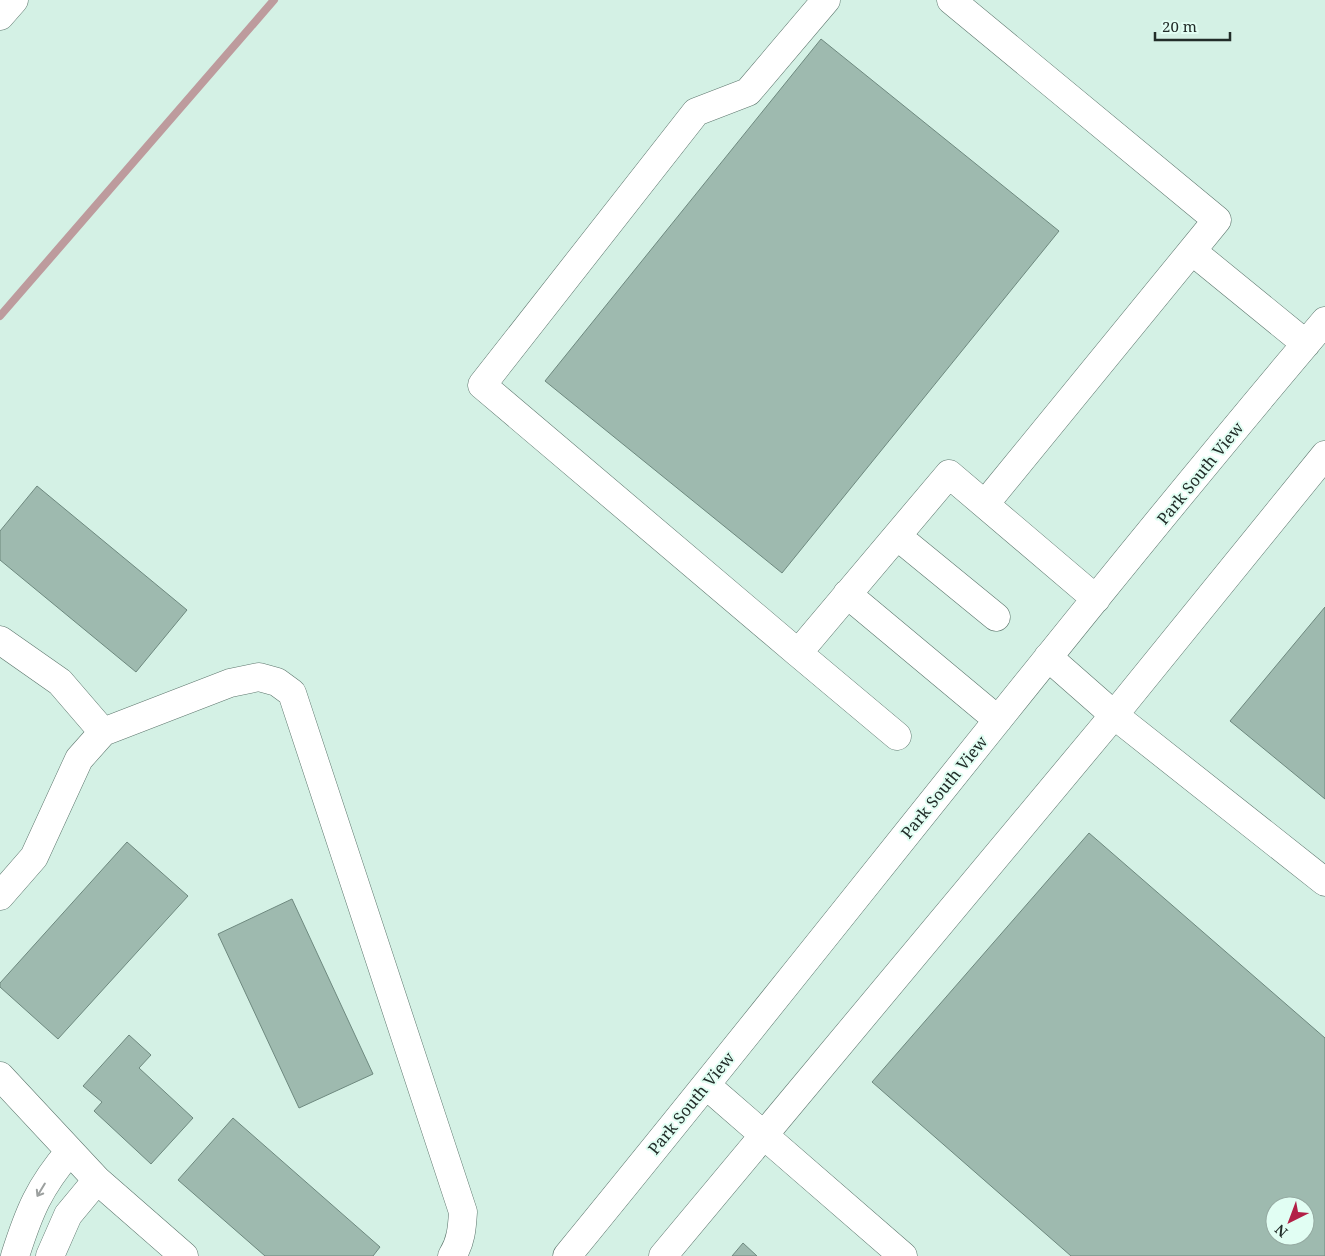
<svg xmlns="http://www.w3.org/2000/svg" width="1325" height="1256" font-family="'Noto Serif',serif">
<rect width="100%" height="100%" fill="#d4f1e5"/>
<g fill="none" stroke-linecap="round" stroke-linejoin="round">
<!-- stream -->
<path stroke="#bd9b9d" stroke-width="8" d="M 0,316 L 274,0"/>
</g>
<!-- building -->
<path fill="#9ebaaf" stroke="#6e897f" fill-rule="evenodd" d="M 821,39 L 1059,231 L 782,573 L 545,381 Z
M 37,486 L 187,610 L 136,672 L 0,560 L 0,531 Z
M 1325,607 L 1325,799 L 1230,721 Z
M 1089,833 L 1325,1038 L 1325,1256 L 1071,1256 L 872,1082 ZM 1275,1206 L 1305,1206 L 1305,1236 L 1275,1236 Z
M 127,842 L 188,896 L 58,1039 L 0,987 L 0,983 Z
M 292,899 L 373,1074 L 299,1108 L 218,934 Z
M 129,1035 L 151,1055 L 139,1068 L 193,1118 L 151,1164 L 94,1111 L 102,1102 L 83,1086 Z
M 233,1118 L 380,1247 L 373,1256 L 265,1256 L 178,1180 Z
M 743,1243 L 757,1256 L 732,1256 Z"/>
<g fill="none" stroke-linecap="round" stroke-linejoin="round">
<defs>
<path id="minor" d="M 826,0 L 748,92 L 696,112 L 482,385 L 798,653 L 949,474 L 1096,599
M 951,0 L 1217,220 L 985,504
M 0,16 L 14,0
M 1192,251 L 1306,344
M 897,536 L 996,617
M 847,594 L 998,720
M 0,640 L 60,682 L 103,732
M 798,653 L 897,736
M 1048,657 L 1114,715 L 1325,882
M 0,896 L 34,857 L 79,759 L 103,732 L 230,683 L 259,677 L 277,682 L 292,693 L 463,1212 C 462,1228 461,1242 452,1256
M 0,1076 L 97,1180 L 184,1256
M 706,1085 L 903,1256
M 15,1256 C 29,1212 39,1187 70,1151
M 50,1256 L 68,1215 L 97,1180
M 567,1256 C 821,946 1066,627 1325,321
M 663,1256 L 1114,715 L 1325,455"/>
</defs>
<!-- minor casing -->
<use href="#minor" stroke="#5d766d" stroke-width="29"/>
<!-- minor -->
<use href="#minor" stroke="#fff" stroke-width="28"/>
</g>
<!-- one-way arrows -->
<defs><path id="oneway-shaft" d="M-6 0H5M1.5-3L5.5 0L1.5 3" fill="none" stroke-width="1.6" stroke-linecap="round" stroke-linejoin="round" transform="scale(1.25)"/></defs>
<use stroke="#9ca09f" href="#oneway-shaft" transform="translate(41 1190) rotate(121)"/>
<g text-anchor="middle" stroke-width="4" stroke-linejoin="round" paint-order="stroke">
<!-- street labels -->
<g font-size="16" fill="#222d29" stroke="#e1fef3">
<text transform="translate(1200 473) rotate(-51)" y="6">Park South View</text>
<text transform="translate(944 787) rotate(-51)" y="6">Park South View</text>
<text transform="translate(691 1103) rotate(-51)" y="6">Park South View</text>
</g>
</g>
<!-- north arrow -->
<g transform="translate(1290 1221) rotate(222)"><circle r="24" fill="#e1fef3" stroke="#95aaa2"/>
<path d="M0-4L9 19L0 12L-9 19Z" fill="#b22046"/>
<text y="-8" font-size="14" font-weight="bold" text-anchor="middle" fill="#222d29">N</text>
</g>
<!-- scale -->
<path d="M1155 32v8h75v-8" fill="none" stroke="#222d29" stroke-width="2.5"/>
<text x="1162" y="32" font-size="15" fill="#222d29" stroke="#e1fef3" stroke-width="4" paint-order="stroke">20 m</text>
</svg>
